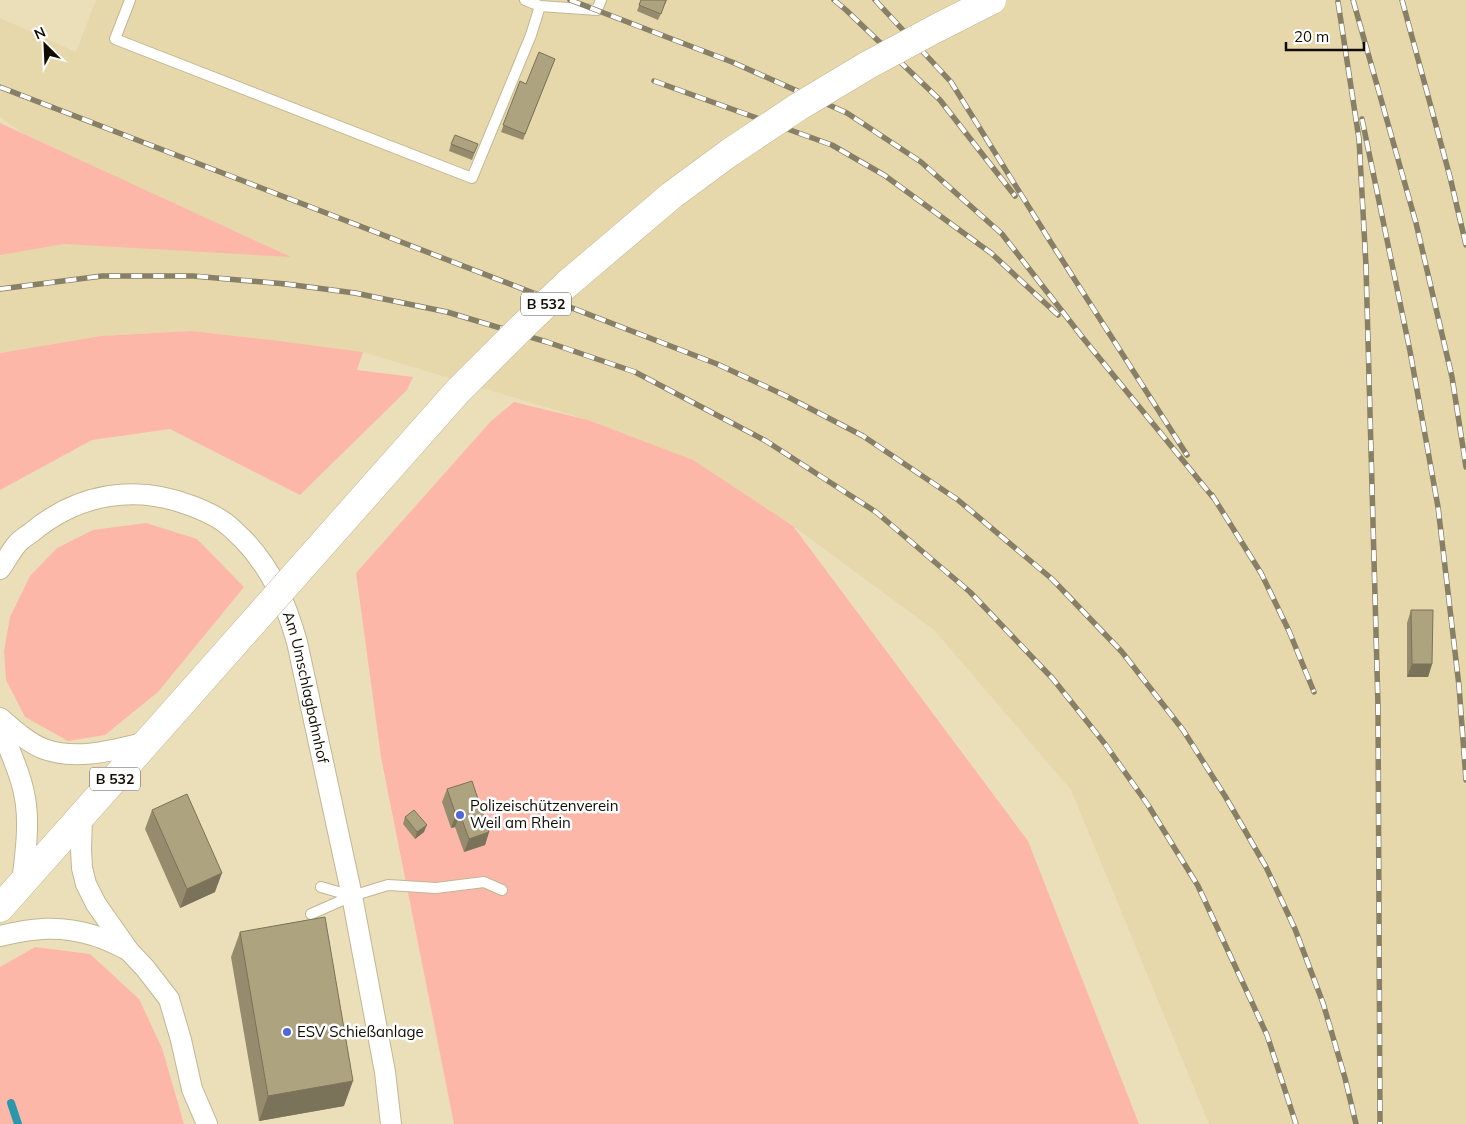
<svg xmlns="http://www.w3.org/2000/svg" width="1466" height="1124" font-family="Mulish,sans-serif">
<rect width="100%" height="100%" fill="#ebdfba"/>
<!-- built -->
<path fill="#e6d8ab" d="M 96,0 L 1466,0 L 1466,1124 L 1209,1124 L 1071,790 L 934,630 L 793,526 L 693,461 L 588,420 L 363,352 L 280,341 L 191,331 L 101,336 L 0,353 L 0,235 L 143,217 L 0,117 L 0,18 L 76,52 Z"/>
<!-- green -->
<path fill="#fdb7a8" d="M 0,123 L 291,257 L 64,244 L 0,255 Z
M 191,331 L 280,341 L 363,352 L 357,370 L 413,377 L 407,390 L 300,495 L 170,429 L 92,440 L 0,490 L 0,353 L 101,336 Z
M 514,402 L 588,420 L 693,460 L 793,526 L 1028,841 L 1139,1124 L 454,1124 L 381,757 L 356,573 L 491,421 Z
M 146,523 L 197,539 L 244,587 L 158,692 L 105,735 L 68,741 L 25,717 L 6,680 L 4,651 L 10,617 L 30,576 L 57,548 L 93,530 Z
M 35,947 L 90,954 L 139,999 L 162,1048 L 184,1124 L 0,1124 L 0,967 Z"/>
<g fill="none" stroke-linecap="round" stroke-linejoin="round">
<!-- stream -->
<path stroke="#2a97aa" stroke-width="8" d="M 11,1103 L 18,1124"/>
<defs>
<path id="service" d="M 130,0 L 115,39 L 472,178 L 531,35 L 540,6
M 525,0 L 540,6 L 597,10 L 601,0
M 321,887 L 352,896
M 311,914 L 352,896 L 388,885 L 436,888 L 484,882 L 502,890"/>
<g id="minor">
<path id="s1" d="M 0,569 C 6,561 11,551 17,544 C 21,539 27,536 32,532 C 79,493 136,484 192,506 C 205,511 219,517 229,526 C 234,530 238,535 243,539 C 273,571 285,601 297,642 L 352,896 L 385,1072 L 391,1124"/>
<path d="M 0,718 C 13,729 28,743 44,749 C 78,761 113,750 147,742"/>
<path d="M 0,727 C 10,752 23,778 26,805 C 29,830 25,857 22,883"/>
<path d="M 82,816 L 81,849 L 82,868 L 86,884 L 96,904 L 129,951 L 145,968 L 169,999 L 181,1040 L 192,1089 L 207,1124"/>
<path d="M 0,936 C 33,928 60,925 92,935 C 105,938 117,945 128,950"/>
</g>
<path id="primary" d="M 0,908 L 180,705"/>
</defs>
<!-- service casing -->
<use href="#service" stroke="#c2b692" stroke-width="12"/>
<!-- minor casing -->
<use href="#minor" stroke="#c2b692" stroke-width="22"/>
<!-- primary casing -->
<use href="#primary" stroke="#c2b692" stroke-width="29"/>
<!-- service -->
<use href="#service" stroke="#fff" stroke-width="10"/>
<!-- minor -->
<use href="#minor" stroke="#fff" stroke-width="20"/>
<!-- primary -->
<use href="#primary" stroke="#fff" stroke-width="28"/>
<defs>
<path id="rail" d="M 570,0 L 732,62 L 847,113 L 921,162 L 1002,234 L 1083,338 L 1216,501
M 834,0 L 846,10 L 940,100 L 1015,196
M 875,0 L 951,82 L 1050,241 L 1187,455
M 1353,0 L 1416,223 L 1452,377 L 1466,467
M 1402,0 L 1450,177 L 1466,245
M 1338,2 L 1359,139 L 1366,266 L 1378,706 L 1380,1124
M 654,81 L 832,145 L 884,175 L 991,253 L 1058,315
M 0,87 L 717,364 L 784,395 L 863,436 L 958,500 L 1052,579 L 1122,652 L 1183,730 L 1225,796 L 1266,867 L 1295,929 L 1323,1003 L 1345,1078 L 1356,1124
M 1362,119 L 1410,351 L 1438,507 L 1459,686 L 1466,780
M 0,289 L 102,276 L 193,276 L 286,284 L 355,293 L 447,312 L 547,342 L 635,372 L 766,441 L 876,512 L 970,592 L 1053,679 L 1105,744 L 1148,805 L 1198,886 L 1267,1035 L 1296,1124
M 1212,495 L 1261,573 L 1289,631 L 1314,692"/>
</defs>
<!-- rail casing -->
<use href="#rail" stroke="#877f66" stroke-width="5.5"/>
<!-- rail -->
<use href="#rail" stroke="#fff" stroke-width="4" stroke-dasharray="11" stroke-linecap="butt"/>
<defs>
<path id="primary-bridge" d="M 180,705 L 457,392 L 521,328 L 567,284 L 672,195 L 729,153 L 798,107 L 868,65 L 935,29 L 992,0"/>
</defs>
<!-- primary-bridge casing -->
<use href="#primary-bridge" stroke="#c2b692" stroke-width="29" stroke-linecap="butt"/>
<!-- primary-bridge -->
<use href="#primary-bridge" stroke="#fff" stroke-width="28"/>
</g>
<!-- wall -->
<path fill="#968c6d" d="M 641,0 L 667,0 L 658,20 L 637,11 Z
M 555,59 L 523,140 L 501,132 L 520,81 L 526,84 Z
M 451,144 L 478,144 L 472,160 L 449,151 Z
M 1411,610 L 1432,664 L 1428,677 L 1407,677 L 1407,623 Z
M 447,789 L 489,832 L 485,845 L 464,852 L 455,827 L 451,828 L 442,802 Z
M 152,810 L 215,892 L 180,908 L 145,829 Z
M 405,817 L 424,832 L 415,839 L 403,824 Z
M 240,932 L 344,1106 L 259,1121 L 231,957 Z"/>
<!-- shaded-wall -->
<path fill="#7a7259" d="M 1412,664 L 1432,664 L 1428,677 L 1407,677 Z
M 460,814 L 455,827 L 451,828 L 456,815 Z
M 427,825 L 424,832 L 415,839 L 417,832 Z
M 489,832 L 485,845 L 464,852 L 469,839 Z
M 222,873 L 215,892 L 180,908 L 187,889 Z
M 353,1081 L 344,1106 L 259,1121 L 268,1096 Z"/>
<!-- building -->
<path fill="#aea37f" stroke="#7a7259" d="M 641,0 L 666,0 L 661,14 L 639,5 Z
M 539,52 L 555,59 L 525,134 L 503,125 L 520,81 L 526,84 Z
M 455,135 L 478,144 L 474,153 L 451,144 Z
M 1411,610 L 1433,610 L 1432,664 L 1412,664 Z
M 472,781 L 489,832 L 469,839 L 460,814 L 456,815 L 447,789 Z
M 187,794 L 222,873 L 187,889 L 152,810 Z
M 414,810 L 427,825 L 417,832 L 405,817 Z
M 325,917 L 353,1081 L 268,1096 L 240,932 Z"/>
<!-- markers -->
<g fill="#5266dc" stroke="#fff" stroke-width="2">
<circle cx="460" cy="815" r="5"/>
<circle cx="287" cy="1032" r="5"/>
</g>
<g text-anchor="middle" stroke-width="5" stroke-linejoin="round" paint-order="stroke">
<!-- shield labels -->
<g fill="#fff" stroke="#58554e" stroke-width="1">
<rect x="521" y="292.5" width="50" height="23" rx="4"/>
<rect x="90" y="767.5" width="50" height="23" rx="4"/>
</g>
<g font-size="14" font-weight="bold" fill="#100c02">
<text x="546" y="309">B 532</text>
<text x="115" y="784">B 532</text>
</g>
<!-- street labels -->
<g font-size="15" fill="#100c02" stroke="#fff">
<text dy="5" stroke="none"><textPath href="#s1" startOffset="445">Am Umschlagbahnhof</textPath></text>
</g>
<!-- poi labels -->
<g font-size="15" fill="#100c02" stroke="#fff" text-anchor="start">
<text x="470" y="811">Polizeischützenverein<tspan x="470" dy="17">Weil am Rhein</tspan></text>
<text x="297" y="1037">ESV Schießanlage</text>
</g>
</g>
<!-- north arrow -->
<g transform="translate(45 45) rotate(336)" stroke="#ffffff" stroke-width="4" paint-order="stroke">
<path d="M0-4L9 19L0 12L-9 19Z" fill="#100c02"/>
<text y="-8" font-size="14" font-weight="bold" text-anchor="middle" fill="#100c02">N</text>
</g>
<!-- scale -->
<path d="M1286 42v8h78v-8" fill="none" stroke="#100c02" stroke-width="2.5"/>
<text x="1294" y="42" font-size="15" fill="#100c02" stroke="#ffffff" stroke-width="4" paint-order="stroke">20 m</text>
</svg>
